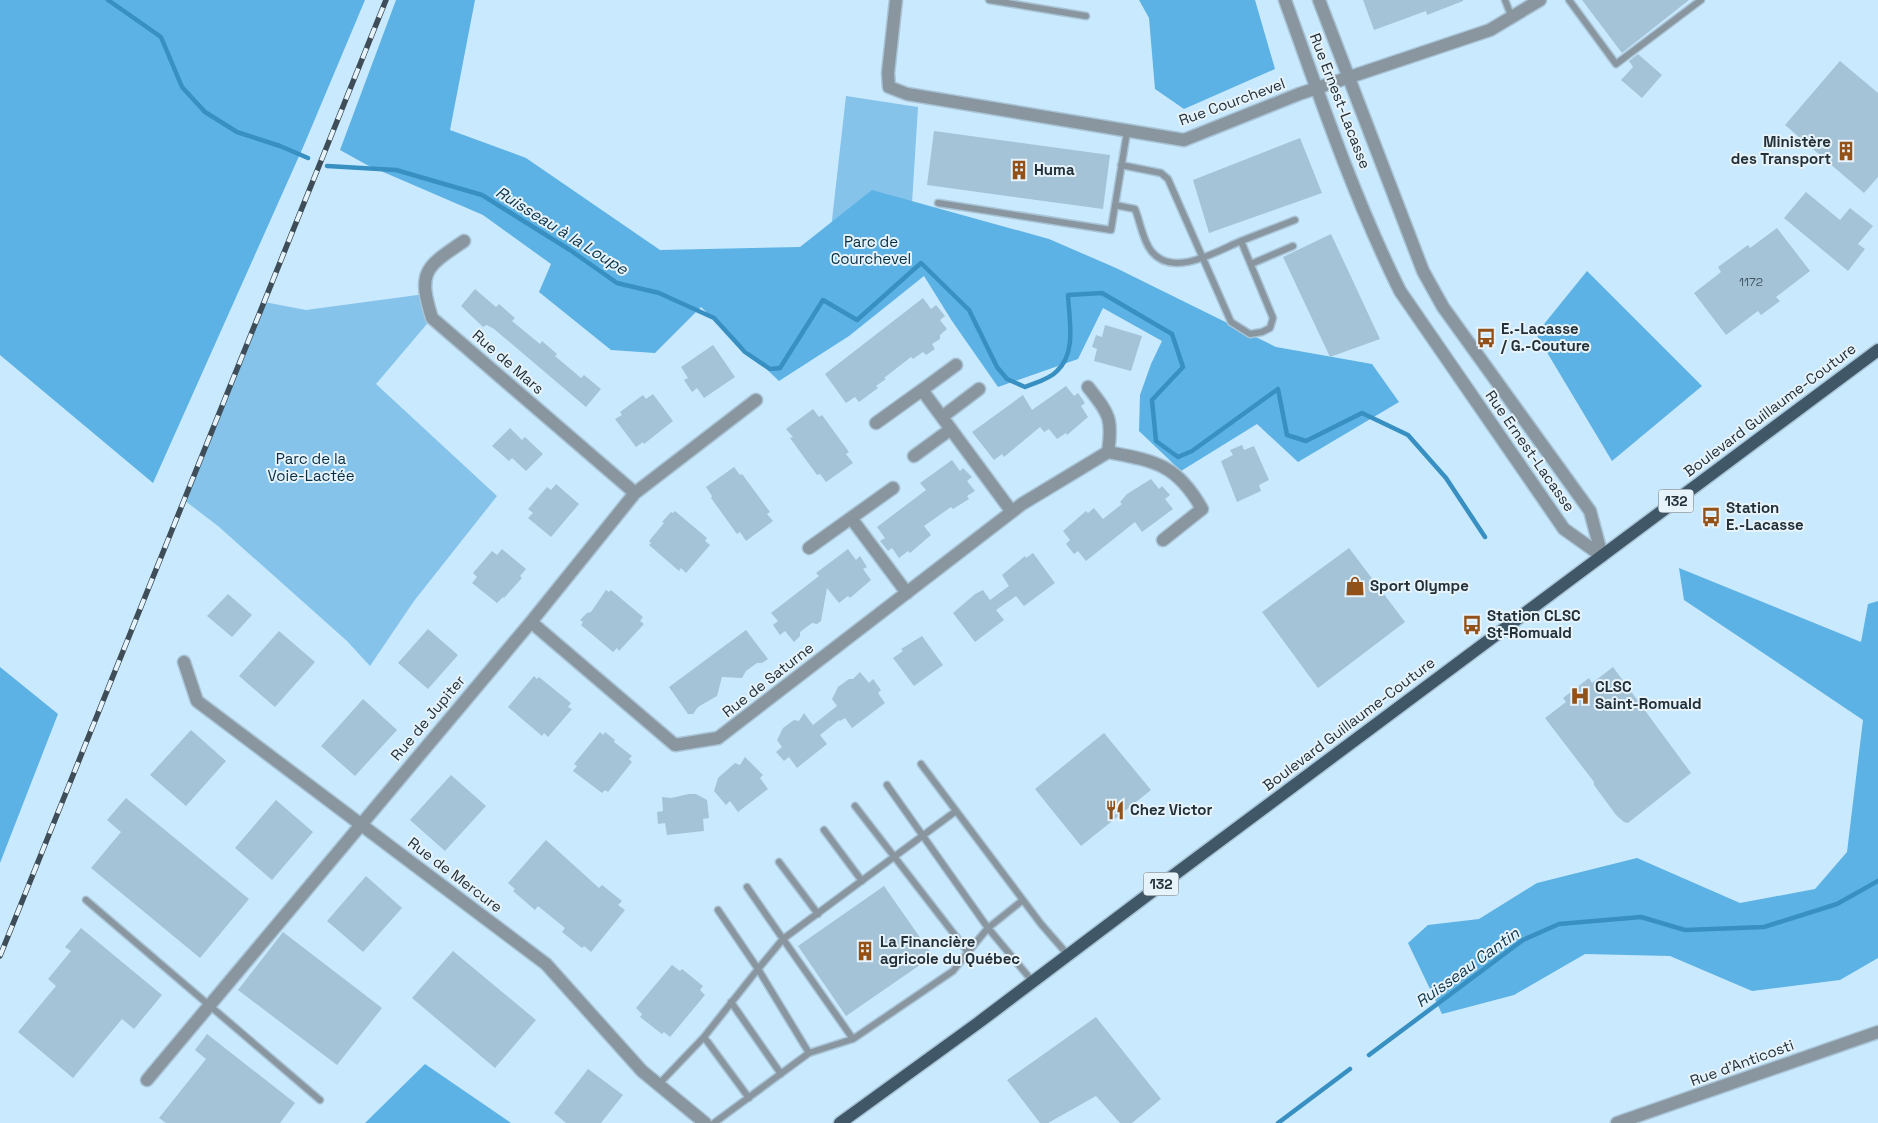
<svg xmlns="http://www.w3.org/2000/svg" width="1878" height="1123" font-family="'Space Grotesk',sans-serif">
<rect width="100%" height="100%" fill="#c9e9fe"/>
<!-- green -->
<path fill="#85c3ea" d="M 846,96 L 918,107 L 910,235 L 823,300 Z
M 425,294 L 432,318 L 376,384 L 497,496 L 414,601 L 370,666 L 347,641 L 218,526 L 184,500 L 264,302 L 306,310 Z"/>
<!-- forest -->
<path fill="#5cb2e4" d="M 0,0 L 365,0 L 304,145 L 153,483 L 0,355 Z
M 396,0 L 475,0 L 450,130 L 526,158 L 660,250 L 800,247 L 872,190 L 1049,239 L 1116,268 L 1276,347 L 1372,364 L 1399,402 L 1298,462 L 1257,424 L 1181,471 L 1139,431 L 1140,395 L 1151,364 L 1162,341 L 1103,308 L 1078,359 L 998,387 L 952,321 L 924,276 L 849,336 L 779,381 L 701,307 L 655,353 L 611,350 L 539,292 L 551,264 L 483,215 L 367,165 L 340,150 Z
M 1139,0 L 1255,0 L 1275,69 L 1184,109 L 1155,89 L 1149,18 Z
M 1587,271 L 1702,386 L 1612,461 L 1536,334 Z
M 1679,568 L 1861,642 L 1868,604 L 1878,601 L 1878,958 L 1840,980 L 1752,991 L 1670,956 L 1585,954 L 1514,995 L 1442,1014 L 1408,943 L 1428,925 L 1479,919 L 1537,883 L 1637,858 L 1740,903 L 1815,889 L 1847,852 L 1863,720 L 1684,600 Z
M 0,667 L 58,714 L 0,863 Z
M 425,1064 L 511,1123 L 365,1123 Z"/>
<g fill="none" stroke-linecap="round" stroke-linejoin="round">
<!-- stream -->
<path stroke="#3790c1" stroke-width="4.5" d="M 108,0 L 161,37 L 182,87 L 205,112 L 237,132 L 280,146 L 308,158
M 327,166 L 396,170 L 482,195 L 570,250 L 617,283 L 659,293 L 714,318 L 745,352 L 770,369 L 780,368 L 823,300 L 857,320 L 921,263 L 969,310 L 997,367 L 1007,379 L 1025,387 C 1035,383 1050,379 1057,371 C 1077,353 1069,319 1068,295 L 1102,293 L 1172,334 L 1183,367 L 1152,400 L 1156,441 L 1178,457 L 1192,451 L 1278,389 L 1287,435 L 1306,441 L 1362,413 L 1408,435 L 1446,478 L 1485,537
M 1369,1055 L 1523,940 L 1559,924 L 1641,917 L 1685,930 L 1764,927 L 1837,904 L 1878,881
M 1278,1123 L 1350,1069"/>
</g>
<!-- building -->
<path fill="#a4c3d7" d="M 1363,0 L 1463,0 L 1463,1 L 1427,15 L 1426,11 L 1374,30 Z
M 1582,0 L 1689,0 L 1622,53 Z
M 1638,54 L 1662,75 L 1642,98 L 1621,80 L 1633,67 L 1629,61 Z
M 1840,61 L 1878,93 L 1878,177 L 1864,193 L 1785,125 Z
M 934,131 L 1110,155 L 1103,209 L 927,185 Z
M 1300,138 L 1322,193 L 1209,233 L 1193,180 Z
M 1806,192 L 1840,220 L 1850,208 L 1873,226 L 1858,244 L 1865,249 L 1848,271 L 1784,218 Z
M 1777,228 L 1810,271 L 1776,297 L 1780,301 L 1761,315 L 1758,311 L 1726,335 L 1694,293 L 1721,272 L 1718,267 L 1748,245 L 1750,248 Z
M 1331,234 L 1380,339 L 1330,357 L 1283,257 Z
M 475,289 L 496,307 L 499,304 L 515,318 L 512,321 L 540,344 L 542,341 L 557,354 L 555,356 L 581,378 L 584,375 L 601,389 L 586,407 L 494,329 L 487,325 L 483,327 L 461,306 Z
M 923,298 L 931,309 L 936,305 L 945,316 L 940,320 L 947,329 L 940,335 L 940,339 L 932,344 L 935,349 L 926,355 L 923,352 L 913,359 L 911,357 L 884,378 L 886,379 L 876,386 L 878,388 L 859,402 L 855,397 L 846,403 L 825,374 Z
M 1105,325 L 1142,336 L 1131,371 L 1094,361 L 1097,349 L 1092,347 L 1096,335 L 1102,337 Z
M 713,345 L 735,377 L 704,398 L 697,388 L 692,392 L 684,380 L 688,378 L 681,367 Z
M 1066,386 L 1074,396 L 1078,393 L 1085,403 L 1081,406 L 1088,417 L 1067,435 L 1066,433 L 1057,439 L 1049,429 L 1044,432 L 1040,427 L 1004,457 L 1002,454 L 994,460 L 972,432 L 1023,395 L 1032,410 Z
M 653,394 L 673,421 L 644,444 L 643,442 L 636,447 L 615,419 L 622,415 L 620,412 L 643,395 L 646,399 Z
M 813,409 L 819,417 L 822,415 L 849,452 L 846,454 L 853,463 L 826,482 L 820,474 L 817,475 L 790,438 L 793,437 L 786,429 Z
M 510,428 L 522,440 L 525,437 L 543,454 L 526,471 L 512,458 L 509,461 L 492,446 Z
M 1242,445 L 1244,450 L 1254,446 L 1269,480 L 1259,485 L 1261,491 L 1237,502 L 1221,461 L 1233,455 L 1230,450 Z
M 952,460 L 960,471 L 963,468 L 972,477 L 967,481 L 975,491 L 967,496 L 969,499 L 953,509 L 951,507 L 924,526 L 931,535 L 910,553 L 908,551 L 899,558 L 892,548 L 888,551 L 880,541 L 885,538 L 877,527 L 926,490 L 920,483 Z
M 734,467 L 740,475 L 742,474 L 770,512 L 767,514 L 773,521 L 746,541 L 740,532 L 737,534 L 711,498 L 712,496 L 706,487 Z
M 1151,479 L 1159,489 L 1162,486 L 1170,495 L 1165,499 L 1173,509 L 1142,532 L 1135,522 L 1086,561 L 1078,551 L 1074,554 L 1066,544 L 1070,540 L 1063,531 L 1086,511 L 1088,513 L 1094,508 L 1103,519 L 1122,504 L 1120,502 L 1127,494 Z
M 556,484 L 579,504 L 551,537 L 528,518 L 533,513 L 528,509 L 547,487 L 551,490 Z
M 675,511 L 707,538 L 705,541 L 710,545 L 686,573 L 681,568 L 679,571 L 649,545 L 651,543 L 649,541 L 664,523 L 662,522 L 671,512 L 673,513 Z
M 1349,548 L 1405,622 L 1318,688 L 1262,612 Z
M 502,549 L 526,569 L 520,576 L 522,578 L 504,598 L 503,597 L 497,603 L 472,583 L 477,577 L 473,573 L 492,551 L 497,555 Z
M 848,549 L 856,560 L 860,556 L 867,567 L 863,569 L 871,580 L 850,598 L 848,596 L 839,603 L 827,588 L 821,621 L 817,624 L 812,623 L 800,632 L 800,636 L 794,642 L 785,631 L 780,635 L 773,625 L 778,621 L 771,613 L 819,576 L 816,573 Z
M 1033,553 L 1055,583 L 1024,606 L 1016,596 L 996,610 L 1004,620 L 975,642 L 953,613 L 975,594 L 983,590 L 990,600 L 1009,586 L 1002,575 L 1025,556 L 1026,558 Z
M 606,590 L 609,592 L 611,590 L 643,617 L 640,621 L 644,624 L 619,651 L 617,648 L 613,652 L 581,625 L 583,622 L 580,620 L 587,613 L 591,612 Z
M 228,594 L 252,615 L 232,637 L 207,616 Z
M 428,629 L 458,655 L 428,689 L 398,663 Z
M 746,630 L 768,659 L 762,663 L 757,663 L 746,671 L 742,678 L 722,677 L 717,696 L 698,707 L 693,714 L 688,714 L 669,687 Z
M 279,631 L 315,662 L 275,707 L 239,676 Z
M 922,636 L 943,665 L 914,686 L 893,658 L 903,651 L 901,649 Z
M 1613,667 L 1691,773 L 1628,823 L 1624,822 L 1616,815 L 1594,785 L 1594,782 L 1545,718 L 1566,702 L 1563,698 L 1589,678 L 1592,683 Z
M 860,672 L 869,683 L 873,679 L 881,690 L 878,693 L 885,703 L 852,728 L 845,718 L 840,721 L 839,720 L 820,735 L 827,744 L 797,768 L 789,757 L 784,761 L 776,752 L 782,747 L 777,740 L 783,728 L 794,720 L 799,721 L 804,713 L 813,725 L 837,706 L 832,699 L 838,687 L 849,679 L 853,679 Z
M 534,676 L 537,679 L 539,677 L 571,703 L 568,707 L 572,709 L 548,737 L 544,733 L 542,736 L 508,707 Z
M 363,699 L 397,730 L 355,776 L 321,746 Z
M 191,730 L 226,761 L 186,806 L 150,775 Z
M 600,732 L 603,735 L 605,732 L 615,740 L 614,742 L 632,756 L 629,759 L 632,762 L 608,792 L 605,790 L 602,793 L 573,771 L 577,766 L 574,764 Z
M 1104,733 L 1151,790 L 1081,846 L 1035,789 Z
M 745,757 L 763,775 L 760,778 L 768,789 L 738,812 L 730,801 L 726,805 L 714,791 L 718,778 L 735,763 L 740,765 Z
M 451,775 L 486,806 L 445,851 L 410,820 Z
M 689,794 L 696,794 L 707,800 L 709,818 L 703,819 L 704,831 L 667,835 L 665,823 L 658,824 L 657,812 L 663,811 L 662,797 L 671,798 Z
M 126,798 L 249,899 L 200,958 L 91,868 L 121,832 L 107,820 Z
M 276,800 L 313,832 L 272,880 L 235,848 Z
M 546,840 L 599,888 L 602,885 L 622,901 L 618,905 L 625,910 L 591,952 L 584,946 L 582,948 L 562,932 L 565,928 L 538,906 L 535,910 L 513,891 L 515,889 L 508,883 Z
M 366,876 L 402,908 L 363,952 L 327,921 Z
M 884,886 L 933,956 L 846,1016 L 798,946 Z
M 81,928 L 162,995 L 134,1029 L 122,1019 L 73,1078 L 18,1032 L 56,986 L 48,979 L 71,951 L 65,947 Z
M 283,932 L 382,1008 L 337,1065 L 238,990 Z
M 453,951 L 536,1020 L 495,1068 L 412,998 Z
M 672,965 L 680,971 L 682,969 L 703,986 L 700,990 L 705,995 L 670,1037 L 664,1032 L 662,1034 L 640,1017 L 642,1014 L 636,1008 Z
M 1096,1017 L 1161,1099 L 1132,1123 L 1120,1123 L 1096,1096 L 1048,1123 L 1040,1123 L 1007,1080 Z
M 207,1034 L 295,1103 L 280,1123 L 166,1123 L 159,1118 L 206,1059 L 195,1050 Z
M 588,1069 L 623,1095 L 601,1123 L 566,1123 L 554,1113 Z"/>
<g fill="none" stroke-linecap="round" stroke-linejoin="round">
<defs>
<path id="service" d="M 989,0 L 1086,16
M 1505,0 L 1512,18
M 1569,0 L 1616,64 L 1701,0
M 938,203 L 1111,230 L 1127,132
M 1115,205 L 1135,209 C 1140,221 1143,242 1152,252 C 1174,278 1217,251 1241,241 L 1273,318 L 1270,328 L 1262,332 L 1250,334 L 1231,322 L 1168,179 L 1161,173 L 1121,165
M 1241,241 L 1295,220
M 1251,264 L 1293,246
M 921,764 L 1041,924 L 1068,955
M 887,785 L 988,928 L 1033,982
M 855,806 L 968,952 L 988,928 L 1023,900
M 824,830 L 862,881
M 779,862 L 818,914
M 747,887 L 783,939 L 956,811
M 86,900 L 320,1100
M 731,1002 L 781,1074
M 704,1037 L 749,1098
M 809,1053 L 853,1039
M 659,1084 L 704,1037 L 758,969 L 718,910
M 714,1123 L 809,1053 L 758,969 L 783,939 L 853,1039 L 953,971 L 968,952"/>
<path id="minor" d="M 896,0 L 888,73 L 889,87 L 907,94 L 1184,140 L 1299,94 L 1490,30 L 1540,0
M 464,241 C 426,267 417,271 432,318 L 635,493
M 922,390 L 956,365
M 942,417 L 979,389
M 876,423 L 922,390 L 1012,512
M 1108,452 C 1155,461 1177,464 1202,509 L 1163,540
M 914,456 L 951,429
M 851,518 L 907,593
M 809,548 L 893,488
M 531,622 L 675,745 L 718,738 L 1022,504 L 1108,452 C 1113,418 1109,414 1088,387
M 184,662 L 197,701 L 546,964 L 642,1071 L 705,1123
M 147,1080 L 531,622 L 635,493 L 756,400
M 1617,1123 L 1878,1032"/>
<path id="tertiary" d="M 1285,0 C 1320,98 1354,198 1400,291 L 1564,529 L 1602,556
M 1319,0 L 1423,271 L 1443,307 L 1590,511 L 1602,556"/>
<path id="primary" d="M 840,1123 L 978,1023 L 1178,872 L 1878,350"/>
</defs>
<!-- service casing -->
<use href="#service" stroke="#a8c4d6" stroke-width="9"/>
<!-- minor casing -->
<use href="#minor" stroke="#a8c4d6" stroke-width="15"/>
<!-- tertiary casing -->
<use href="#tertiary" stroke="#a8c4d6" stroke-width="15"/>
<!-- primary casing -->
<use href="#primary" stroke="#a8c4d6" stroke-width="15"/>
<!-- service -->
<use href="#service" stroke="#89969f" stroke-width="6"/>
<!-- minor -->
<use href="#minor" stroke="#89969f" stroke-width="12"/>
<!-- tertiary -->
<use href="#tertiary" stroke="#89969f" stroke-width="12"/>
<!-- primary -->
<use href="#primary" stroke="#3f5766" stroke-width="12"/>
<defs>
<path id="rail" d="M 0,956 L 386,0"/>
</defs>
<!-- rail casing -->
<use href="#rail" stroke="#3e4d57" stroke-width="5.5"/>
<!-- rail -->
<use href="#rail" stroke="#e6f3fb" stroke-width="4" stroke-dasharray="11" stroke-linecap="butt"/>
</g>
<!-- icons -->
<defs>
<symbol id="building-bare" viewBox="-9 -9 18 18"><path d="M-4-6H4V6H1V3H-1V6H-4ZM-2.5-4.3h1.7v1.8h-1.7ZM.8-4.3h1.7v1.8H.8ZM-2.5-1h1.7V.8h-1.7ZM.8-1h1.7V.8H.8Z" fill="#915119" stroke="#e6f3fb" stroke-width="2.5" paint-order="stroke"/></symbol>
<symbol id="bus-bare" viewBox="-9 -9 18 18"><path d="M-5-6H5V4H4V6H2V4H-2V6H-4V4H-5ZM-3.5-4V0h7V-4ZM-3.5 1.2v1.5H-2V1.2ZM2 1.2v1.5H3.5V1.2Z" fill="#915119" stroke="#e6f3fb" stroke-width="2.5" paint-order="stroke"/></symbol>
<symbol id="shop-bare" viewBox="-9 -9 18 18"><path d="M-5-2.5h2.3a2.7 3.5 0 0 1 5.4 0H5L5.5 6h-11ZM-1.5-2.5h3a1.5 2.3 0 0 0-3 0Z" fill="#915119" stroke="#e6f3fb" stroke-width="2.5" paint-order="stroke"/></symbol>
<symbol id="hospital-bare" viewBox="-9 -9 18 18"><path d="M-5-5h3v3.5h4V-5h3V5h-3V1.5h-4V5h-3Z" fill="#915119" stroke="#e6f3fb" stroke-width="2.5" paint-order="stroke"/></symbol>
<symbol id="restaurant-bare" viewBox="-9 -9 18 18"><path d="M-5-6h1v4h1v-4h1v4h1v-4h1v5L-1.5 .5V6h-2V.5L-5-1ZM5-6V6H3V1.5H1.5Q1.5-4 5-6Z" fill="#915119" stroke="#e6f3fb" stroke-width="2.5" paint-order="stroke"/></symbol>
</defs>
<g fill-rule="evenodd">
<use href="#building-bare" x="1832" y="137" width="28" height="28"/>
<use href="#building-bare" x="1005" y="156" width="28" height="28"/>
<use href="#bus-bare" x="1472" y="324" width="28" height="28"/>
<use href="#bus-bare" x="1697" y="503" width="28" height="28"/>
<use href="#shop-bare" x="1341" y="572" width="28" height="28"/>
<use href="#bus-bare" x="1458" y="611" width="28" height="28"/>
<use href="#hospital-bare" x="1566" y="682" width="28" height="28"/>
<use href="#restaurant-bare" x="1101" y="796" width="28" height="28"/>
<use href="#building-bare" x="851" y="937" width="28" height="28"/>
</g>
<g text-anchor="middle" stroke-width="4" stroke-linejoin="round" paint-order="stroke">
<!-- number labels -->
<g font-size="12" fill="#445560">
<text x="1751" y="286">1172</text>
</g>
<!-- shield labels -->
<g fill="#e6f3fb" stroke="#5e6a72" stroke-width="1">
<rect x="1658.5" y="489.5" width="35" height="23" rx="4"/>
<rect x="1143.5" y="872.5" width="35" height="23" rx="4"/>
</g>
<g font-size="14" font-weight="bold" fill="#243038">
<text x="1676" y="506">132</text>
<text x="1161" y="889">132</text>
</g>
<!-- street labels -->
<g font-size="15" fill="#243038" stroke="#e6f3fb">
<text transform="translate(1340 101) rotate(69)" y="5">Rue Ernest-Lacasse</text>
<text transform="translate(1232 102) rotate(-20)" y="5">Rue Courchevel</text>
<text transform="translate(508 362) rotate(41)" y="5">Rue de Mars</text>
<text transform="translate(1770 410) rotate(-37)" y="5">Boulevard Guillaume-Couture</text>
<text transform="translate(1530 451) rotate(55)" y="5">Rue Ernest-Lacasse</text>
<text transform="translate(768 680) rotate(-38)" y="5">Rue de Saturne</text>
<text transform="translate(428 718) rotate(-50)" y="5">Rue de Jupiter</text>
<text transform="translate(1349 724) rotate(-37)" y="5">Boulevard Guillaume-Couture</text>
<text transform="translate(455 875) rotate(37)" y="5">Rue de Mercure</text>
<text transform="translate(1742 1063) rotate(-20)" y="5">Rue d'Anticosti</text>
</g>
<!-- poi labels -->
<g font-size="15" font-weight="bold" fill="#243038" stroke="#e6f3fb" text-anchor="start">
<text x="1831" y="147" text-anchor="end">Ministère<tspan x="1831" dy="17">des Transport</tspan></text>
<text x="1034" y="175">Huma</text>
<text x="1501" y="334">E.-Lacasse<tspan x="1501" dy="17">/ G.-Couture</tspan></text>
<text x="1726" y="513">Station<tspan x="1726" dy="17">E.-Lacasse</tspan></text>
<text x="1370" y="591">Sport Olympe</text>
<text x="1487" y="621">Station CLSC<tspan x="1487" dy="17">St-Romuald</tspan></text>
<text x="1595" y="692">CLSC<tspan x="1595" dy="17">Saint-Romuald</tspan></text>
<text x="1130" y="815">Chez Victor</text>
<text x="880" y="947">La Financière<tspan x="880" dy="17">agricole du Québec</tspan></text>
</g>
<!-- park labels -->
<g font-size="15" fill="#062e42" stroke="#e6f3fb">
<text x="871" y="247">Parc de<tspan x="871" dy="17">Courchevel</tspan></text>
<text x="311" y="464">Parc de la<tspan x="311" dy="17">Voie-Lactée</tspan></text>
</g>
<!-- water labels -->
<g font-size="16" font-style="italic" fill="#0e354a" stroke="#e6f3fb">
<text transform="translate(562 230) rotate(32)" y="6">Ruisseau à la Loupe</text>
<text transform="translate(1467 967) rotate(-36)" y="6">Ruisseau Cantin</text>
</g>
</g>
</svg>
